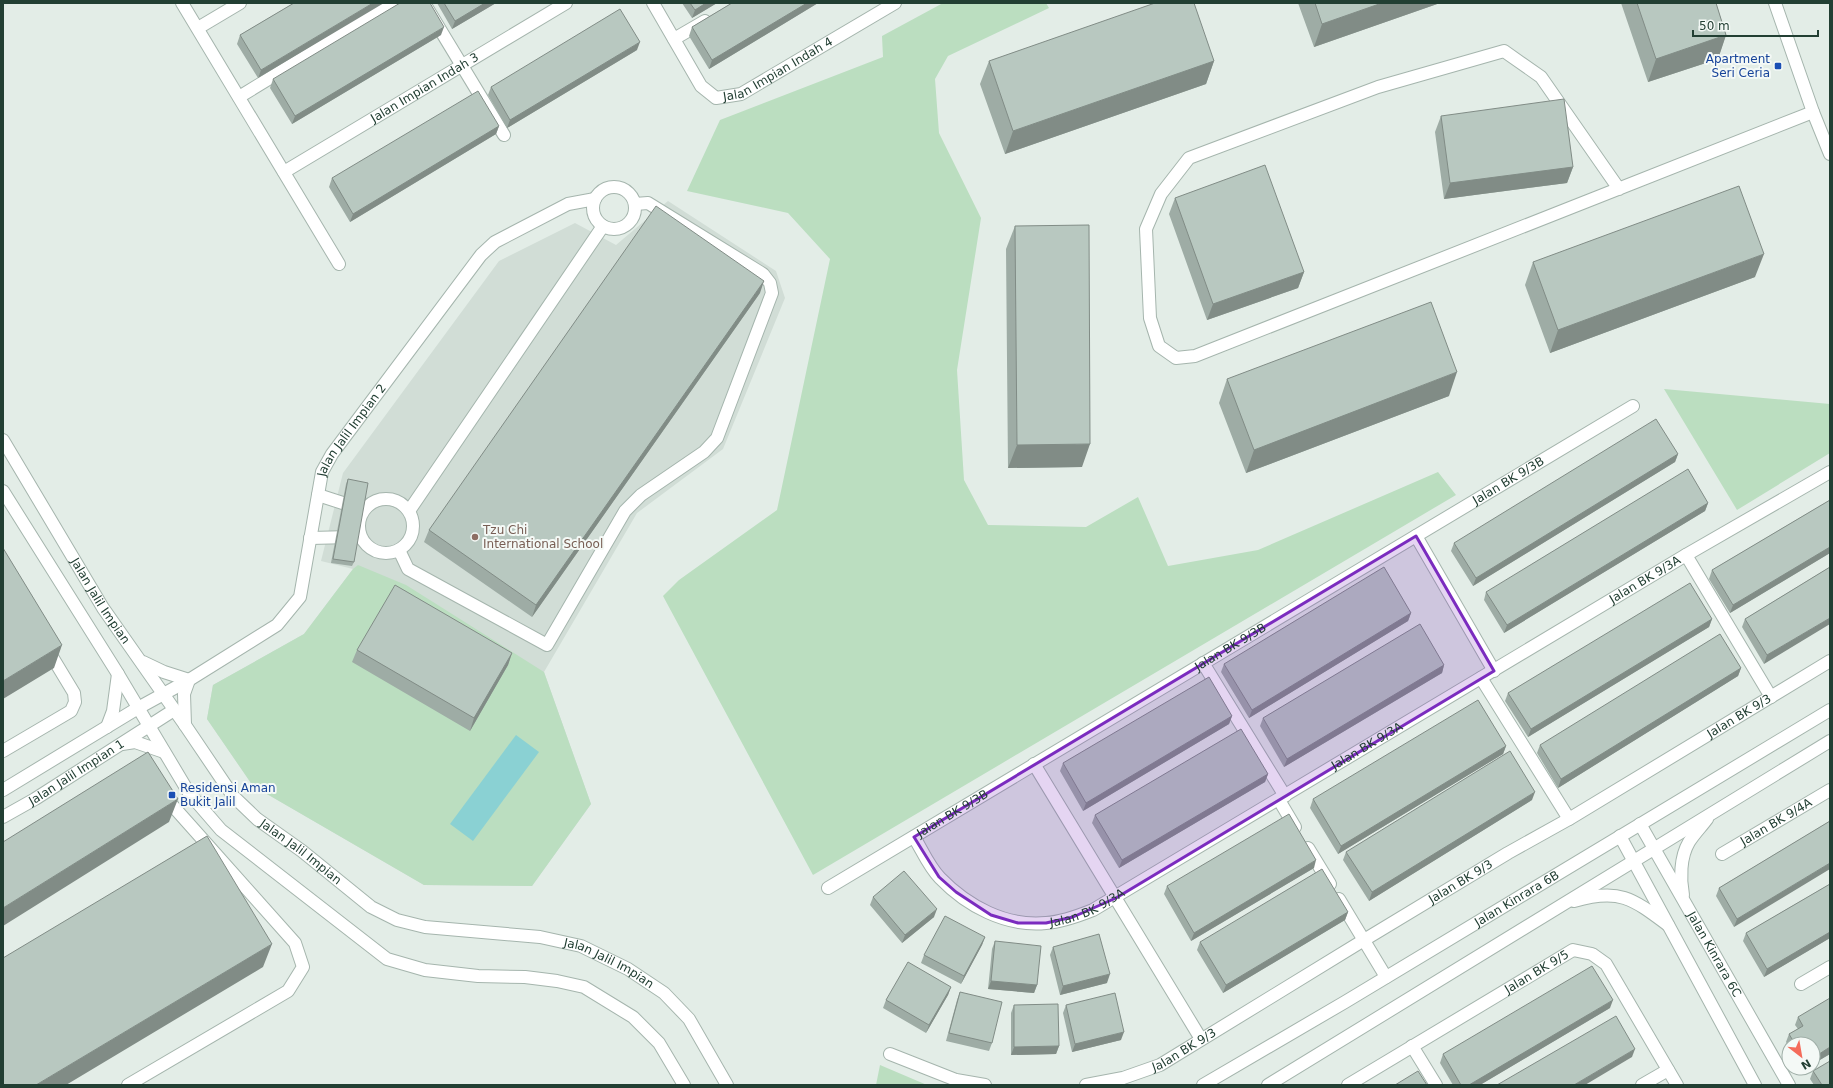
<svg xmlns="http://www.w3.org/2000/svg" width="1833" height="1088" font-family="'DejaVu Sans',sans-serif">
<rect width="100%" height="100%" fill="#e3ede7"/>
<!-- built -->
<path fill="#d1ddd6" d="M 668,201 L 776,271 L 785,298 L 723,449 L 637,513 L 544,672 L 591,804 L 532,886 L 424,885 L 253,786 L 207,719 L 213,685 L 304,634 L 353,569 L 321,561 L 343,473 L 499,261 L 575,223 L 616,245 Z"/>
<!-- green -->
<path fill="#bbdec0" d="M 943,3 L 1046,3 L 1049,8 L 948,56 L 935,79 L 939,133 L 981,218 L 957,370 L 964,480 L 988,525 L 1086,527 L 1138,497 L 1168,566 L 1258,550 L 1438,472 L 1456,495 L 813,875 L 663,596 L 679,580 L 777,510 L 830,259 L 788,213 L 687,191 L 720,120 L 883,57 L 882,36 Z
M 1664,389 L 1830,404 L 1830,453 L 1737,510 Z
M 358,565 L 406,585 L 544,672 L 591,804 L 532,886 L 424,885 L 253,786 L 207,719 L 213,685 L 304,634 L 353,569 Z
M 880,1065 L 927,1085 L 876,1085 Z"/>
<!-- water -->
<path fill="#8ad1d3" d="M 516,735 L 539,752 L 473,841 L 450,824 Z"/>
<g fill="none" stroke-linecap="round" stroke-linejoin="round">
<defs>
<g id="minor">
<path d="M 182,3 L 339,264"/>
<path d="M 424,3 L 504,135"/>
<path id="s1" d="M 653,3 L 701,86 L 716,98 L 741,94 L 895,3"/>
<path d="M 1775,3 L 1813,112 L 1830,154"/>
<path d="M 198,28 L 240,3"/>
<path d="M 674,39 L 705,21"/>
<path d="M 239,97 L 393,3"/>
<path id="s2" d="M 284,172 L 566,3"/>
<circle cx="614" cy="208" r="21"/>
<path d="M 1619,189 L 1541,77 L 1504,51 L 1378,87 L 1189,158 L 1161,194 L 1146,229 L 1150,318 L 1159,346 L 1176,358 L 1195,356 L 1813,112"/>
<path id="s3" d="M 3,440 L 103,608 L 185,725 L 233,796 L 257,819 L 302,851 L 371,907 L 397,920 L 425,927 L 540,937 L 581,946 L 628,969 L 664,993 L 689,1019 L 727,1085"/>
<path d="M 3,491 L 118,674 L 189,793 L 221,830 L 387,959 L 425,970 L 478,976 L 525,977 L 557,981 L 584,987 L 633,1017 L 659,1043 L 684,1085"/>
<path d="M 318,495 L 358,508"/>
<circle cx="386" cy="526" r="27"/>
<path d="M 409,511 L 603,226"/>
<path d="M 1416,536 L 1494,671"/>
<path d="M 310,538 L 351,537"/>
<path d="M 399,550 L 408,569 L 547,645 L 625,511 L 641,495 L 704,452 L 717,438 L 772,293 L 770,283 L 763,274 L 648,203 L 635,204"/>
<path d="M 1686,555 L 1771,697"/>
<path d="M 143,662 L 164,672 L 189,680 L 184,694 L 185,725"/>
<path d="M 1203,663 L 1285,796"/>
<path d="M 1481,678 L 1569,819"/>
<path d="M 107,727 L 113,711 L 118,674"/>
<path d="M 122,744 L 135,742 L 164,752"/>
<path d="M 3,751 L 71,711 L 75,702 L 74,693 L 48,650"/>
<path d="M 1034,764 L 1201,1039"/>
<path id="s4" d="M 3,790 L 138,708 L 189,680 L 277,625 L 300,597 L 322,472 L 332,454 L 481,255 L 495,242 L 568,204 L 595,199"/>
<path d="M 1279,800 L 1295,827"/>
<path id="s5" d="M 3,817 L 35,799 L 174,710"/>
<path id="s6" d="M 1640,824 L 1789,1085"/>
<path d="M 1620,836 L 1755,1085"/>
<path id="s7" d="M 914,837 C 922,850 929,867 940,878 C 967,906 1006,927 1046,923 C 1062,922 1078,916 1093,910 L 1686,555 L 1830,472"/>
<path d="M 1308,848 L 1330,884"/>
<path id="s8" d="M 1722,854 L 1830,790"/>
<path id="s9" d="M 828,888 L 1633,406"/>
<path d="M 1683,895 C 1680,879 1680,857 1689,842 C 1694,834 1701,827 1707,819"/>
<path d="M 1339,899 L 1386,977"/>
<path d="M 1574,901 C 1619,888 1632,898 1668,925"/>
<path d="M 1801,984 L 1830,967"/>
<path d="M 1412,1046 L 1436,1085"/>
<path d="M 890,1054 L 956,1080 L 985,1085"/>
<path d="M 128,1085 L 288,991 L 303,967 L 295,943 L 164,796"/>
<path id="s10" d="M 1086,1085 L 1123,1078 L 1160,1065 L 1364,940 L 1508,853 L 1569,819 L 1830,661"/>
<path id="s11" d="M 1203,1085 L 1345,1002 L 1830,710"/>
<path d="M 1268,1085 L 1830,741"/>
<path id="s12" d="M 1348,1085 L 1573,950 L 1592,954 L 1606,964 L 1677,1085"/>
<path d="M 1642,1085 L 1668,1070"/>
</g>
</defs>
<!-- minor casing -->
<use href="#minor" stroke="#a5b5ad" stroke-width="14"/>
<!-- minor -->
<use href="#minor" stroke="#fff" stroke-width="12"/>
</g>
<!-- wall -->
<path fill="#9eaca5" d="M 294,3 L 258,78 L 237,44 L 240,35 Z
M 437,3 L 496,3 L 452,29 Z
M 682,3 L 717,3 L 692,18 Z
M 732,3 L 818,3 L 709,69 L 689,36 L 692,27 Z
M 1298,3 L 1440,3 L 1314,47 Z
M 1621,3 L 1716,3 L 1726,35 L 1718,59 L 1648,82 Z
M 441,35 L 292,124 L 270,88 L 273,79 Z
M 637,50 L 507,128 L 488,95 L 491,87 Z
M 989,61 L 1214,61 L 1206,84 L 1005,154 L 980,84 Z
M 1441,116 L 1573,167 L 1567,183 L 1444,199 L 1435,132 Z
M 499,126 L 496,134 L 350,222 L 329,187 L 332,178 Z
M 1175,198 L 1304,272 L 1298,288 L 1207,320 L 1169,214 Z
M 1015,226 L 1082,467 L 1008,468 L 1006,249 Z
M 1533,262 L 1755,277 L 1550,353 L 1525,285 Z
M 760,293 L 532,617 L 424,542 L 429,530 Z
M 1227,379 L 1449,396 L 1246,473 L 1219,403 Z
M 1678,454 L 1675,462 L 1473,586 L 1451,551 L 1454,543 Z
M 348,479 L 354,562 L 352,566 L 331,563 L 346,484 Z
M 1830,500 L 1830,553 L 1730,613 L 1709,579 L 1712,570 Z
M 1708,503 L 1705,511 L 1504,633 L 1484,600 L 1486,592 Z
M 1830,567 L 1764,664 L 1742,627 L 1745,619 Z
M 1411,613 L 1408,621 L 1249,718 L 1221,672 L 1224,664 Z
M 1712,619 L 1709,627 L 1528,737 L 1505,701 L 1508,693 Z
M 357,650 L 512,653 L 508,665 L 470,731 L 352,662 Z
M 1444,665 L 1442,673 L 1284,767 L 1260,726 L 1263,718 Z
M 1741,668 L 1738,676 L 1558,788 L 1537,753 L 1540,745 Z
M 1232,716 L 1229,724 L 1083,811 L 1060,771 L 1063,763 Z
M 1506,746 L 1503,754 L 1338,854 L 1310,808 L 1313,799 Z
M 1268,774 L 1265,782 L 1119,868 L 1092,823 L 1095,815 Z
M 1532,800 L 1369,901 L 1343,860 L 1346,852 Z
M 1830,821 L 1734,927 L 1716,896 L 1719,888 Z
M 1314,868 L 1191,941 L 1164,894 L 1167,886 Z
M 1830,884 L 1830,938 L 1764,977 L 1743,941 L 1746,933 Z
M 873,897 L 934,917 L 902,943 L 870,905 Z
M 1348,912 L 1345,920 L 1223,993 L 1197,950 L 1200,942 Z
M 985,937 L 982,945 L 961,984 L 921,963 L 924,955 Z
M 995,941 L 1037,985 L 1034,993 L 988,989 L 992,949 Z
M 1053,947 L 1107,983 L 1060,995 L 1050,955 Z
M 951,987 L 948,995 L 926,1033 L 883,1008 L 886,1000 Z
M 960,992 L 992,1043 L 989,1051 L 946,1041 L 957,1000 Z
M 1014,1005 L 1059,1046 L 1056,1054 L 1011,1055 L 1011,1013 Z
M 1066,1005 L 1121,1040 L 1072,1052 L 1063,1013 Z
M 1610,1008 L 1480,1085 L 1453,1085 L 1440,1063 L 1443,1054 Z
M 1798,1017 L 1830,1054 L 1813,1064 L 1813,1044 L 1789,1044 L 1789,1047 L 1786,1042 L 1789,1034 L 1798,1029 L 1795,1025 Z
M 1813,1071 L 1830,1085 L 1814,1085 L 1810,1079 Z"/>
<!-- shaded-wall -->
<path fill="#818c86" d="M 373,3 L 384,3 L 258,78 L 261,70 Z
M 485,3 L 496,3 L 452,29 L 455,21 Z
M 706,3 L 717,3 L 692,18 L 695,10 Z
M 807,3 L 818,3 L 709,69 L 712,60 Z
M 1382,3 L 1440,3 L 1314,47 L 1322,24 Z
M 444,27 L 441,35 L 292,124 L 295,116 Z
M 1726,35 L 1718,59 L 1648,82 L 1656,59 Z
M 640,42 L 637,50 L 507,128 L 510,120 Z
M 1214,61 L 1206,84 L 1005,154 L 1013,131 Z
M 499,126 L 496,134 L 350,222 L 353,214 Z
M 1573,167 L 1567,183 L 1444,199 L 1450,183 Z
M 1764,254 L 1755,277 L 1550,353 L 1558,330 Z
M 1304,272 L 1298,288 L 1207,320 L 1213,304 Z
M 764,281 L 760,293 L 532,617 L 536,605 Z
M 1457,372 L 1449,396 L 1246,473 L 1254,450 Z
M 1090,444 L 1082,467 L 1008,468 L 1017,445 Z
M 1678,454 L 1675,462 L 1473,586 L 1476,578 Z
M 1708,503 L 1705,511 L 1504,633 L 1507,625 Z
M 1830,547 L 1830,553 L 1730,613 L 1733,605 Z
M 1411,613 L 1408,621 L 1249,718 L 1252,710 Z
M 1830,618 L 1830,624 L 1764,664 L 1767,655 Z
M 1712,619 L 1709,627 L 1528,737 L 1531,729 Z
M 62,645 L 54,668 L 3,699 L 3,681 Z
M 512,653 L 508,665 L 470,731 L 474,718 Z
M 1444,665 L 1442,673 L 1284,767 L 1287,759 Z
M 1741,668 L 1738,676 L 1558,788 L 1561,779 Z
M 1232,716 L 1229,724 L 1083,811 L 1086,803 Z
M 1506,746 L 1503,754 L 1338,854 L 1341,846 Z
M 1268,774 L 1265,782 L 1119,868 L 1122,860 Z
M 1535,792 L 1532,800 L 1369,901 L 1372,892 Z
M 178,799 L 169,822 L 3,926 L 3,908 Z
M 1316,860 L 1314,868 L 1191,941 L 1194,933 Z
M 1830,863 L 1830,869 L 1734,927 L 1737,919 Z
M 937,909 L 934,917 L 902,943 L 905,935 Z
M 1348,912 L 1345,920 L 1223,993 L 1226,985 Z
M 1830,932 L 1830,938 L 1764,977 L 1767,969 Z
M 985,937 L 982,945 L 961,984 L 964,976 Z
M 272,944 L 263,967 L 66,1085 L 36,1085 Z
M 1110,974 L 1107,983 L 1060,995 L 1063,986 Z
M 991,981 L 1037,985 L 1034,993 L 988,989 Z
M 951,987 L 948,995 L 926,1033 L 929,1025 Z
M 1613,1000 L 1610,1008 L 1480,1085 L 1469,1085 Z
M 1124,1032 L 1121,1040 L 1072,1052 L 1075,1044 Z
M 1059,1046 L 1056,1054 L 1011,1055 L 1014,1047 Z
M 1830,1047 L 1830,1054 L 1813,1064 L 1813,1058 Z
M 1635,1049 L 1632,1057 L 1585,1085 L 1574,1085 Z"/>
<!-- building -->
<path fill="#b8c8c0" stroke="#818c86" d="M 294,3 L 373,3 L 261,70 L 240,35 Z
M 400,3 L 430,3 L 444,27 L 295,116 L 273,79 Z
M 444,3 L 485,3 L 455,21 Z
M 690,3 L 706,3 L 695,10 Z
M 732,3 L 807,3 L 712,60 L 692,27 Z
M 1155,3 L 1194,3 L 1214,61 L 1013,131 L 989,61 Z
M 1315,3 L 1382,3 L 1322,24 Z
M 1637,3 L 1716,3 L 1726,35 L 1656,59 Z
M 620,9 L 640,42 L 510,120 L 491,87 Z
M 478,91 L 499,126 L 353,214 L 332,178 Z
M 1564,99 L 1573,167 L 1450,183 L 1441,116 Z
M 1265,165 L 1304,272 L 1213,304 L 1175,198 Z
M 1739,186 L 1764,254 L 1558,330 L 1533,262 Z
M 656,206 L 764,281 L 536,605 L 429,530 Z
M 1089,225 L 1090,444 L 1017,445 L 1015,226 Z
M 1431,302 L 1457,372 L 1254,450 L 1227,379 Z
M 1656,419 L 1678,454 L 1476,578 L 1454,543 Z
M 1688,469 L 1708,503 L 1507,625 L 1486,592 Z
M 348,479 L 368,483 L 354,562 L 333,559 Z
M 1830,500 L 1830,547 L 1733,605 L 1712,570 Z
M 3,548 L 62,645 L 3,681 Z
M 1384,567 L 1411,613 L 1252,710 L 1224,664 Z
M 1830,567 L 1830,618 L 1767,655 L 1745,619 Z
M 1690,583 L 1712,619 L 1531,729 L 1508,693 Z
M 395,585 L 512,653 L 474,718 L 357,650 Z
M 1420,624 L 1444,665 L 1287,759 L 1263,718 Z
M 1720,634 L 1741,668 L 1561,779 L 1540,745 Z
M 1209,677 L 1232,716 L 1086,803 L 1063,763 Z
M 1478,700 L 1506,746 L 1341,846 L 1313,799 Z
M 1241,729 L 1268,774 L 1122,860 L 1095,815 Z
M 1510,751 L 1535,792 L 1372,892 L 1346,852 Z
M 148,752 L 178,799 L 3,908 L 3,842 Z
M 1289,814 L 1316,860 L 1194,933 L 1167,886 Z
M 1830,821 L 1830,863 L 1737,919 L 1719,888 Z
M 207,836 L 272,944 L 36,1085 L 3,1085 L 3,958 Z
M 1322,869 L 1348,912 L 1226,985 L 1200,942 Z
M 904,871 L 937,909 L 905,935 L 873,897 Z
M 1830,884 L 1830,932 L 1767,969 L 1746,933 Z
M 945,916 L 985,937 L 964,976 L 924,955 Z
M 1099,934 L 1110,974 L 1063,986 L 1053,947 Z
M 995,941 L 1041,946 L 1037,985 L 991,981 Z
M 908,962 L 951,987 L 929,1025 L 886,1000 Z
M 1592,966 L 1613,1000 L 1469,1085 L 1461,1085 L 1443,1054 Z
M 960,992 L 1002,1002 L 992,1043 L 949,1033 Z
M 1115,993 L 1124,1032 L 1075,1044 L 1066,1005 Z
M 1830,998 L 1830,1047 L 1813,1058 L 1813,1044 L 1795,1044 L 1789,1034 L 1803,1026 L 1798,1017 Z
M 1058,1004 L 1059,1046 L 1014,1047 L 1014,1005 Z
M 1616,1016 L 1635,1049 L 1574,1085 L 1497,1085 Z
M 1830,1061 L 1830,1085 L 1822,1085 L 1813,1071 Z
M 1418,1071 L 1427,1085 L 1395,1085 Z"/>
<!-- marked area -->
<path fill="#7b2cbf" fill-opacity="0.2" stroke="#7b2cbf" stroke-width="3" stroke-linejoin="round" d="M 1416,536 L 1494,671 L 1116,898 L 1073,917 L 1046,923 L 1018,923 L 991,915 L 956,892 L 939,877 L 914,837 Z"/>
<!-- markers -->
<g fill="#1a4fb4" stroke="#f4f9f6" stroke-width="1.5">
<rect x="1774" y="62" width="8" height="8" rx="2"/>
<rect x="168" y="791" width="8" height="8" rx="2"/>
</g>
<circle fill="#8d6e63" stroke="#f4f9f6" stroke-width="1.5" cx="475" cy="537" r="4"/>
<g text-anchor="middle" stroke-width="4" stroke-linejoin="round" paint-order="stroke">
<!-- transit labels -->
<g font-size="12" fill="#164399" stroke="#f4f9f6" text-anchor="end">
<text x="1770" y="63">Apartment<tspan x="1770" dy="14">Seri Ceria</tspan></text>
<text x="180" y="792" text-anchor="start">Residensi Aman<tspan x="180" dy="14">Bukit Jalil</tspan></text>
</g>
<!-- street labels -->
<g font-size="12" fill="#223f33" stroke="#f4f9f6">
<text dy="4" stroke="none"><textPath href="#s1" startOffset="184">Jalan Impian Indah 4</textPath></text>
<text dy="4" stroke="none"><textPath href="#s2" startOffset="164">Jalan Impian Indah 3</textPath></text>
<text dy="4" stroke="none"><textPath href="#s4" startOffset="534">Jalan Jalil Impian 2</textPath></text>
<text dy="4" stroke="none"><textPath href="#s9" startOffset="793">Jalan BK 9/3B</textPath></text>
<text dy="4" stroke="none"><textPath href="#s7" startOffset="860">Jalan BK 9/3A</textPath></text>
<text dy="4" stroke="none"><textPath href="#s3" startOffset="188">Jalan Jalil Impian</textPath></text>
<text dy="4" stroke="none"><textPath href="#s9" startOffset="469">Jalan BK 9/3B</textPath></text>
<text dy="4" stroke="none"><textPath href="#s10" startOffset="753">Jalan BK 9/3</textPath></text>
<text dy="4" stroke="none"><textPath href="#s7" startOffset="536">Jalan BK 9/3A</textPath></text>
<text dy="4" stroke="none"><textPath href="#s5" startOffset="86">Jalan Jalil Impian 1</textPath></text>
<text dy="4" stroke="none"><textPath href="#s9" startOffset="145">Jalan BK 9/3B</textPath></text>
<text dy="4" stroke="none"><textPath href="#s8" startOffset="63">Jalan BK 9/4A</textPath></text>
<text dy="4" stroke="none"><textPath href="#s3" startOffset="512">Jalan Jalil Impian</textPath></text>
<text dy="4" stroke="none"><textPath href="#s10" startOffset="429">Jalan BK 9/3</textPath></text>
<text dy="4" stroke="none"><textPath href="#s11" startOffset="365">Jalan Kinrara 6B</textPath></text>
<text dy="4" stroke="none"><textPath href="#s7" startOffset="212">Jalan BK 9/3A</textPath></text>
<text dy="4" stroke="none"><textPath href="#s6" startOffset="150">Jalan Kinrara 6C</textPath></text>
<text dy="4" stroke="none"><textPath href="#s3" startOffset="849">Jalan Jalil Impian</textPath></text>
<text dy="4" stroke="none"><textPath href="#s12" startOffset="220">Jalan BK 9/5</textPath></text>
<text dy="4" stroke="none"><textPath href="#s10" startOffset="105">Jalan BK 9/3</textPath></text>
</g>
<!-- education labels -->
<g font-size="12" fill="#785e54" stroke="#f4f9f6" text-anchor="start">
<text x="483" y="534">Tzu Chi<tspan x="483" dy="14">International School</tspan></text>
</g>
</g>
<!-- border -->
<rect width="1833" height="1088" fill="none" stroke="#223f33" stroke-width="8"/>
<!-- north arrow -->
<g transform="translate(1801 1056) rotate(149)"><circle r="19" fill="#f4f9f6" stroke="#a0afa8"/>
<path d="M0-3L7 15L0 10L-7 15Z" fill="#f46b5a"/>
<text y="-6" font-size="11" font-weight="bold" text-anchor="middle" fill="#223f33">N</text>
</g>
<!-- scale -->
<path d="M1693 30v6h125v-6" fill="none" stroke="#223f33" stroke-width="2"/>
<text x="1699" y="30" font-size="12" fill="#223f33" stroke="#f4f9f6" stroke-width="3" paint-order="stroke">50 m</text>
</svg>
